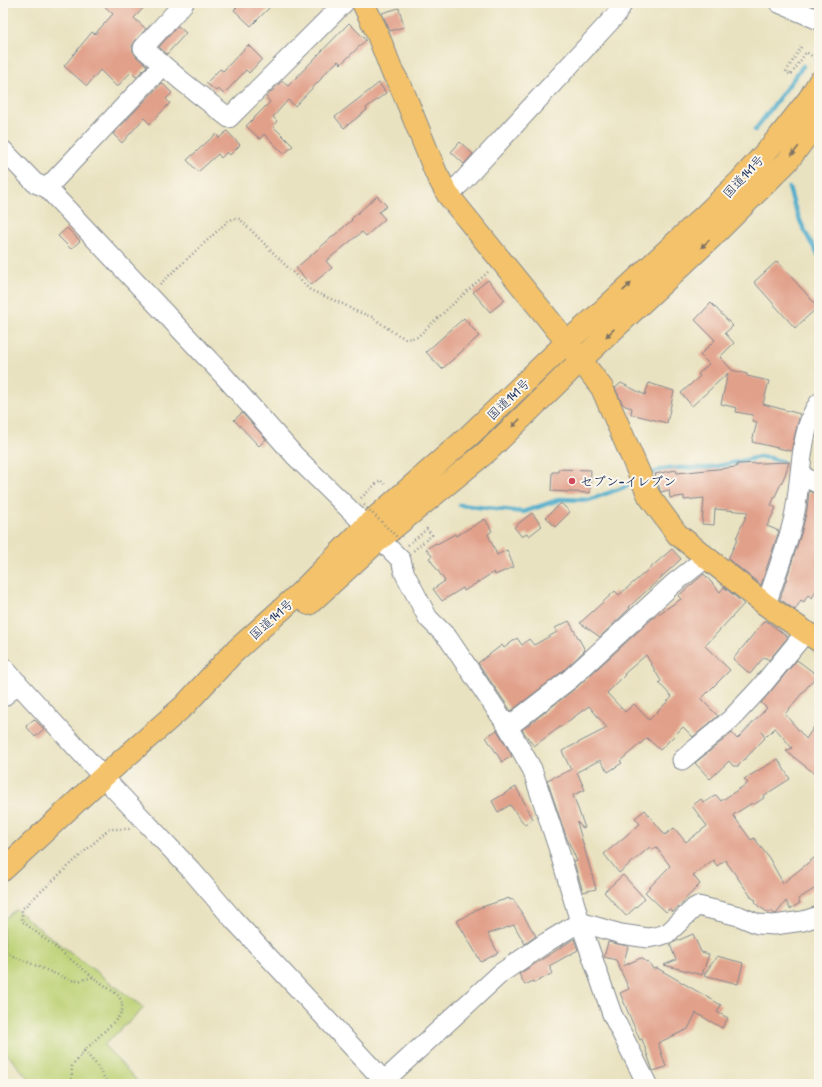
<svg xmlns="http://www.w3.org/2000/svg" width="822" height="1087" font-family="'Patrick Hand','Klee One',sans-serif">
<rect width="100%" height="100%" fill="#fbf7ec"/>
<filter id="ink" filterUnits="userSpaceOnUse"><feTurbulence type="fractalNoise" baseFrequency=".025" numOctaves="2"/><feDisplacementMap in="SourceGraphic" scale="8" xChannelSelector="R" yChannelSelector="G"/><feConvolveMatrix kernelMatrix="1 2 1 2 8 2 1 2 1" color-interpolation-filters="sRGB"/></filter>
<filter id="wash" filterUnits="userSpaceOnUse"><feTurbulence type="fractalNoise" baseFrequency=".012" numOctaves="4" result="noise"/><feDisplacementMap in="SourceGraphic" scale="16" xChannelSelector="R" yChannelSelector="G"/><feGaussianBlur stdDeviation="0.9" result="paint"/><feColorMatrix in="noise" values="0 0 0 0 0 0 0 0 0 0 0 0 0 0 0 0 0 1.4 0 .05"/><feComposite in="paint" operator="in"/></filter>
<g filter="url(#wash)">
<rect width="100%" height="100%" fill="#e9e2c0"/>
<!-- green -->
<path fill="#bcd175" stroke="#6c806a" d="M 16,909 L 32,923 L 144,1008 L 104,1045 L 140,1084 L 33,1084 L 3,1049 L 3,920 Z"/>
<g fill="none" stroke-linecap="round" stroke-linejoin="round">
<!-- stream -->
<path stroke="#4babca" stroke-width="4.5" d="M 755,130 L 803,66
M 789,188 C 795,212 806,236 819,256
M 648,475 L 663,469 L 680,468 L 709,468 L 760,457 L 770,458 L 782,462 L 795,469
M 460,505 L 523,512 L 561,499 L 589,500 L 630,485"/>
</g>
<g id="blocks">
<!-- building -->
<path fill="#e1a08a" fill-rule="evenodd" d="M 101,3 L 148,3 L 134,18 L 146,29 L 135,41 L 132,46 L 133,51 L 136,56 L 147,66 L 136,77 L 131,72 L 117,87 L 100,70 L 87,86 L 64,66 L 92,32 L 95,34 L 113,14 Z
M 241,3 L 274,3 L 251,26 L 234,10 Z
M 399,8 L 404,27 L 390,31 L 382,13 Z
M 349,23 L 366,40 L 341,64 L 338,61 L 321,77 L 322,78 L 295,106 L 288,100 L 273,117 L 277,121 L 273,126 L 293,146 L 284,154 L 264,134 L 260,139 L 246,126 L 270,102 L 266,97 L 282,81 L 288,86 Z
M 178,26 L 186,33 L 167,54 L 159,47 Z
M 248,45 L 262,59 L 249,73 L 246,70 L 224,94 L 218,89 L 216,91 L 206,83 L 220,69 L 223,71 Z
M 162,83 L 172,93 L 166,99 L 170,103 L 150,124 L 144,118 L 122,143 L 113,134 Z
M 379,83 L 386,93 L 366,108 L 367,110 L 344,128 L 335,117 Z
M 227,131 L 240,145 L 230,155 L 227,152 L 221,158 L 218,154 L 198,172 L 187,160 L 216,134 L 219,138 Z
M 460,142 L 473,154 L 464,164 L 451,152 Z
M 377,196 L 387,206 L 379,212 L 385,219 L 366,236 L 362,232 L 326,261 L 332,268 L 311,285 L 296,268 L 352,220 L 351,219 Z
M 67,228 L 80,241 L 71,249 L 58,236 Z
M 777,261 L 818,307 L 795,328 L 754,282 Z
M 488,280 L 505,300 L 490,312 L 473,292 Z
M 711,303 L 733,326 L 725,333 L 734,343 L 720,357 L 732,370 L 747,374 L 747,376 L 769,381 L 763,404 L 800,414 L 791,451 L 752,442 L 757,422 L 752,421 L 753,415 L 736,412 L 737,408 L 721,404 L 728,373 L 692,406 L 681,393 L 700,376 L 698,374 L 709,364 L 700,355 L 715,340 L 695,320 Z
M 464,318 L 479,336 L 442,369 L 426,352 Z
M 621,383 L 645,395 L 649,383 L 674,391 L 667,423 L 631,414 L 632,408 L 625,406 L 622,403 L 615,388 Z
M 242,413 L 266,439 L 259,446 L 234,420 Z
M 789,462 L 785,475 L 771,505 L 776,508 L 767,526 L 779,531 L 761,585 L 728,559 L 738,538 L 736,538 L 748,512 L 715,509 L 714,525 L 702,524 L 704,498 L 684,500 L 684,496 L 670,498 L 669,490 L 661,492 L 660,490 L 655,474 L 676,470 L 677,473 L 737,467 L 737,464 Z
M 558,469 L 591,470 L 590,493 L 551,491 L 552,472 L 558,472 Z
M 809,491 L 819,495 L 819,585 L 812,598 L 808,595 L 804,602 L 801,600 L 795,610 L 780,599 L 801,534 L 807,510 Z
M 561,503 L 570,512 L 555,527 L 546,517 Z
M 532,513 L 542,526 L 529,536 L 527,533 L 522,537 L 514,527 Z
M 485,519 L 492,531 L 488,534 L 497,555 L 507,550 L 514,567 L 495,575 L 494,572 L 464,591 L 463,588 L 442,601 L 433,589 L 445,581 L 429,558 L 432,556 L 426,549 L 436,543 L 437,544 L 455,534 L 456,536 Z
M 672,549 L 681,559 L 629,607 L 630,608 L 600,637 L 580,623 L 615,591 L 619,595 Z
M 704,574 L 720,592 L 724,587 L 744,604 L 705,646 L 730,670 L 701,699 L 718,716 L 693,737 L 683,727 L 660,750 L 647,738 L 620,761 L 622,763 L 608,772 L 600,760 L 577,772 L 585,790 L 573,795 L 585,828 L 583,828 L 577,822 L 596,889 L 583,892 L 574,862 L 577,861 L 566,836 L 547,780 L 571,770 L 562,751 L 607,728 L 589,706 L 534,746 L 522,730 L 577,687 L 654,617 L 681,599 L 678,596 ZM 646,655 L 661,681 L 659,683 L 672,697 L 649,720 L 634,704 L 625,712 L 607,693 L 625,675 L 624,674 Z
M 765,620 L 788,637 L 769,660 L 764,657 L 750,674 L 733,659 Z
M 569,621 L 585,650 L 563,671 L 511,711 L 478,663 L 502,645 L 504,648 L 517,638 L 522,645 L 529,639 L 534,645 L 557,632 L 555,628 Z
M 797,660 L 817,675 L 785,714 L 806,739 L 819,719 L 819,777 L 786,751 L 792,748 L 775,728 L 767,736 L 762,731 L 765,738 L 738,766 L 733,766 L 729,761 L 710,779 L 695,763 L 732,733 L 737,739 L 767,708 L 761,703 Z
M 34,719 L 44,729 L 35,737 L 26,726 Z
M 497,730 L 512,756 L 502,762 L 486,737 Z
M 778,759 L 790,779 L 763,796 L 764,798 L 753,805 L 752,803 L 733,815 L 751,840 L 754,838 L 769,858 L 783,883 L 819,854 L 819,886 L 798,899 L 800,903 L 790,909 L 786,901 L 777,913 L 775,914 L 771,911 L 769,913 L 758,906 L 755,901 L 756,900 L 752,898 L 725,860 L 717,866 L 713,860 L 693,875 L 700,884 L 673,912 L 669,909 L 666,912 L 645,892 L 670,866 L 656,847 L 652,850 L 650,847 L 619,873 L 604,854 L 640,824 L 635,818 L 645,810 L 665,835 L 674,828 L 686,842 L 707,826 L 692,806 L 701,799 L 704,803 L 716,795 L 721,801 L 748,783 L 744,779 Z
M 516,787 L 533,819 L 525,825 L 510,805 L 498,812 L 492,801 Z
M 623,875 L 645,899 L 626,916 L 604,892 Z
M 509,898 L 510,900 L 513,899 L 536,936 L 525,944 L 514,925 L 488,934 L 498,953 L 481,962 L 457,921 L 479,908 Z
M 693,934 L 701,952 L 709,954 L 702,975 L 664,965 L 676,960 L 670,944 Z
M 574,939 L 578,950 L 549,966 L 553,973 L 534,983 L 533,981 L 525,985 L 519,974 Z
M 608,942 L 628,946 L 623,966 L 641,958 L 650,964 L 653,969 L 657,968 L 721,1005 L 717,1012 L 728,1018 L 722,1028 L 696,1013 L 688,1029 L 658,1043 L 666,1067 L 653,1071 L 642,1039 L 640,1040 L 633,1024 L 620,993 L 629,989 L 616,960 L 604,957 Z
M 717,956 L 743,963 L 738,984 L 704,975 Z"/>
</g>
</g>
<g filter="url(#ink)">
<use href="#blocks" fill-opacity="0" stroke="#82888f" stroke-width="1"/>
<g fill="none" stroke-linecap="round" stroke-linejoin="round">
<defs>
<path id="minor" d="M 184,3 L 143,48 L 183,82 L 229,118 L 344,3
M 779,3 L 819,20
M 3,150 L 35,183 L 47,188 L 224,376 L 295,456 L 401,560 L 404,572 L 428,618 L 448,638 L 508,727 L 532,769 L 558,847 L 580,922 L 612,1014 L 647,1084
M 47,188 L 163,65
M 448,195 L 461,183 L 616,15 L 623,3
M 800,475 L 819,484
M 766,605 C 775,577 786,549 793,521 C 802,488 798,429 819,403
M 3,667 L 103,777 L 192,871 L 233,919 L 387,1084
M 3,697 L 18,683
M 508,727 L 570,679 L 673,584 L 706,558
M 682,760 L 731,719 L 759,689 L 806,632
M 384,1081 L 501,973 L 547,942 L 580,922 L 621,934 L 648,938 L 659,936 L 668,933 L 694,908 L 698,906 L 739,916 L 758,924 L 774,925 L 803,921 L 819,916"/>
<path id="major" d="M 363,3 L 376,30 L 392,71 L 402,89 L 436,173 L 448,195 L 567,342 L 602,388 L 649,496 L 677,534 L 766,605 L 819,641"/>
<path id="highway" d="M 309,604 L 380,539 L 489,450 L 581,360 L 711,238 L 787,162 L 819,120
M 3,870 L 103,777 L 185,705 L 232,654 L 301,592 L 367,525 L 470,435 L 567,342 L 599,314 L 706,214 L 741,180 L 779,137 L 809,99 L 819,82"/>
</defs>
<!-- minor casing -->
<use href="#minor" stroke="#82888f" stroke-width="21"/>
<!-- major casing -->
<use href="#major" stroke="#82888f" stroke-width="24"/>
<!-- highway casing -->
<use href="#highway" stroke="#82888f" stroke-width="24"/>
<!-- path -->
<path stroke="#82888f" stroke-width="2.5" stroke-dasharray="1 3" stroke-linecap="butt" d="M 801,47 L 786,72 L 791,75 L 806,52 L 819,61
M 160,284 L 227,222 L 234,218 L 240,219 L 310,290 L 345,305 L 353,310 L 372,317 L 393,332 L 406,339 L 417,337 L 488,272
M 361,498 L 380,480 L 385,484
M 408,545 L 427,529 L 432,535 L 413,551
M 3,949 L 13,956 L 70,980 L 78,981 L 93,977 L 119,996 L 122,1003 L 122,1011 L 118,1018 L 84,1051 L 72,1066 L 71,1084
M 93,977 L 22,921 L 22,909 L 109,829 L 130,829
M 84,1051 L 96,1064 L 108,1084"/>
<!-- minor -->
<use href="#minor" stroke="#fff" stroke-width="19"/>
<!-- major -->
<use href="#major" stroke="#f3c26a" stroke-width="22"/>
<!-- highway -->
<use href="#highway" stroke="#f3c26a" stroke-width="22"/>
<!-- path-bridge -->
<path stroke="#82888f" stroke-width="2.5" stroke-dasharray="1 3" stroke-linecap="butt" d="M 364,505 L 401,541"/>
</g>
<!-- one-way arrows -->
<defs><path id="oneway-solid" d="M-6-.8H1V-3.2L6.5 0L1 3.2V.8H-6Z"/></defs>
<g fill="#7c7163">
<use href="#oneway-solid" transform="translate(795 151) rotate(129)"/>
<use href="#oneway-solid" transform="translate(705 244) rotate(137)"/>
<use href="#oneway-solid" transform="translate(627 287) rotate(-43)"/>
<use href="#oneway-solid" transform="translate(610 333) rotate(137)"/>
<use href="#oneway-solid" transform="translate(516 423) rotate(135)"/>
</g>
</g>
<!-- markers -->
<circle fill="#d1495b" stroke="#fbf7ec" stroke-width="1.5" cx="572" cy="481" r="4"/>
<g text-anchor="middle" stroke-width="4" stroke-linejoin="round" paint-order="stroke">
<!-- street labels -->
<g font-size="13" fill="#1b2f5e" stroke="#fbf7ec">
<text transform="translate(743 176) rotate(-47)" y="5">国道141号</text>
<text transform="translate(508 399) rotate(-44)" y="5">国道141号</text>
<text transform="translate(271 619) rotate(-42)" y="5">国道141号</text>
</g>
<!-- poi labels -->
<g font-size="13" font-weight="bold" fill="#1b2f5e" stroke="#fbf7ec" text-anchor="start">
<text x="580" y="486">セブン-イレブン</text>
</g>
</g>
<!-- margin -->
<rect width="822" height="1087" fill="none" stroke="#fbf7ec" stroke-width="16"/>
</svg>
